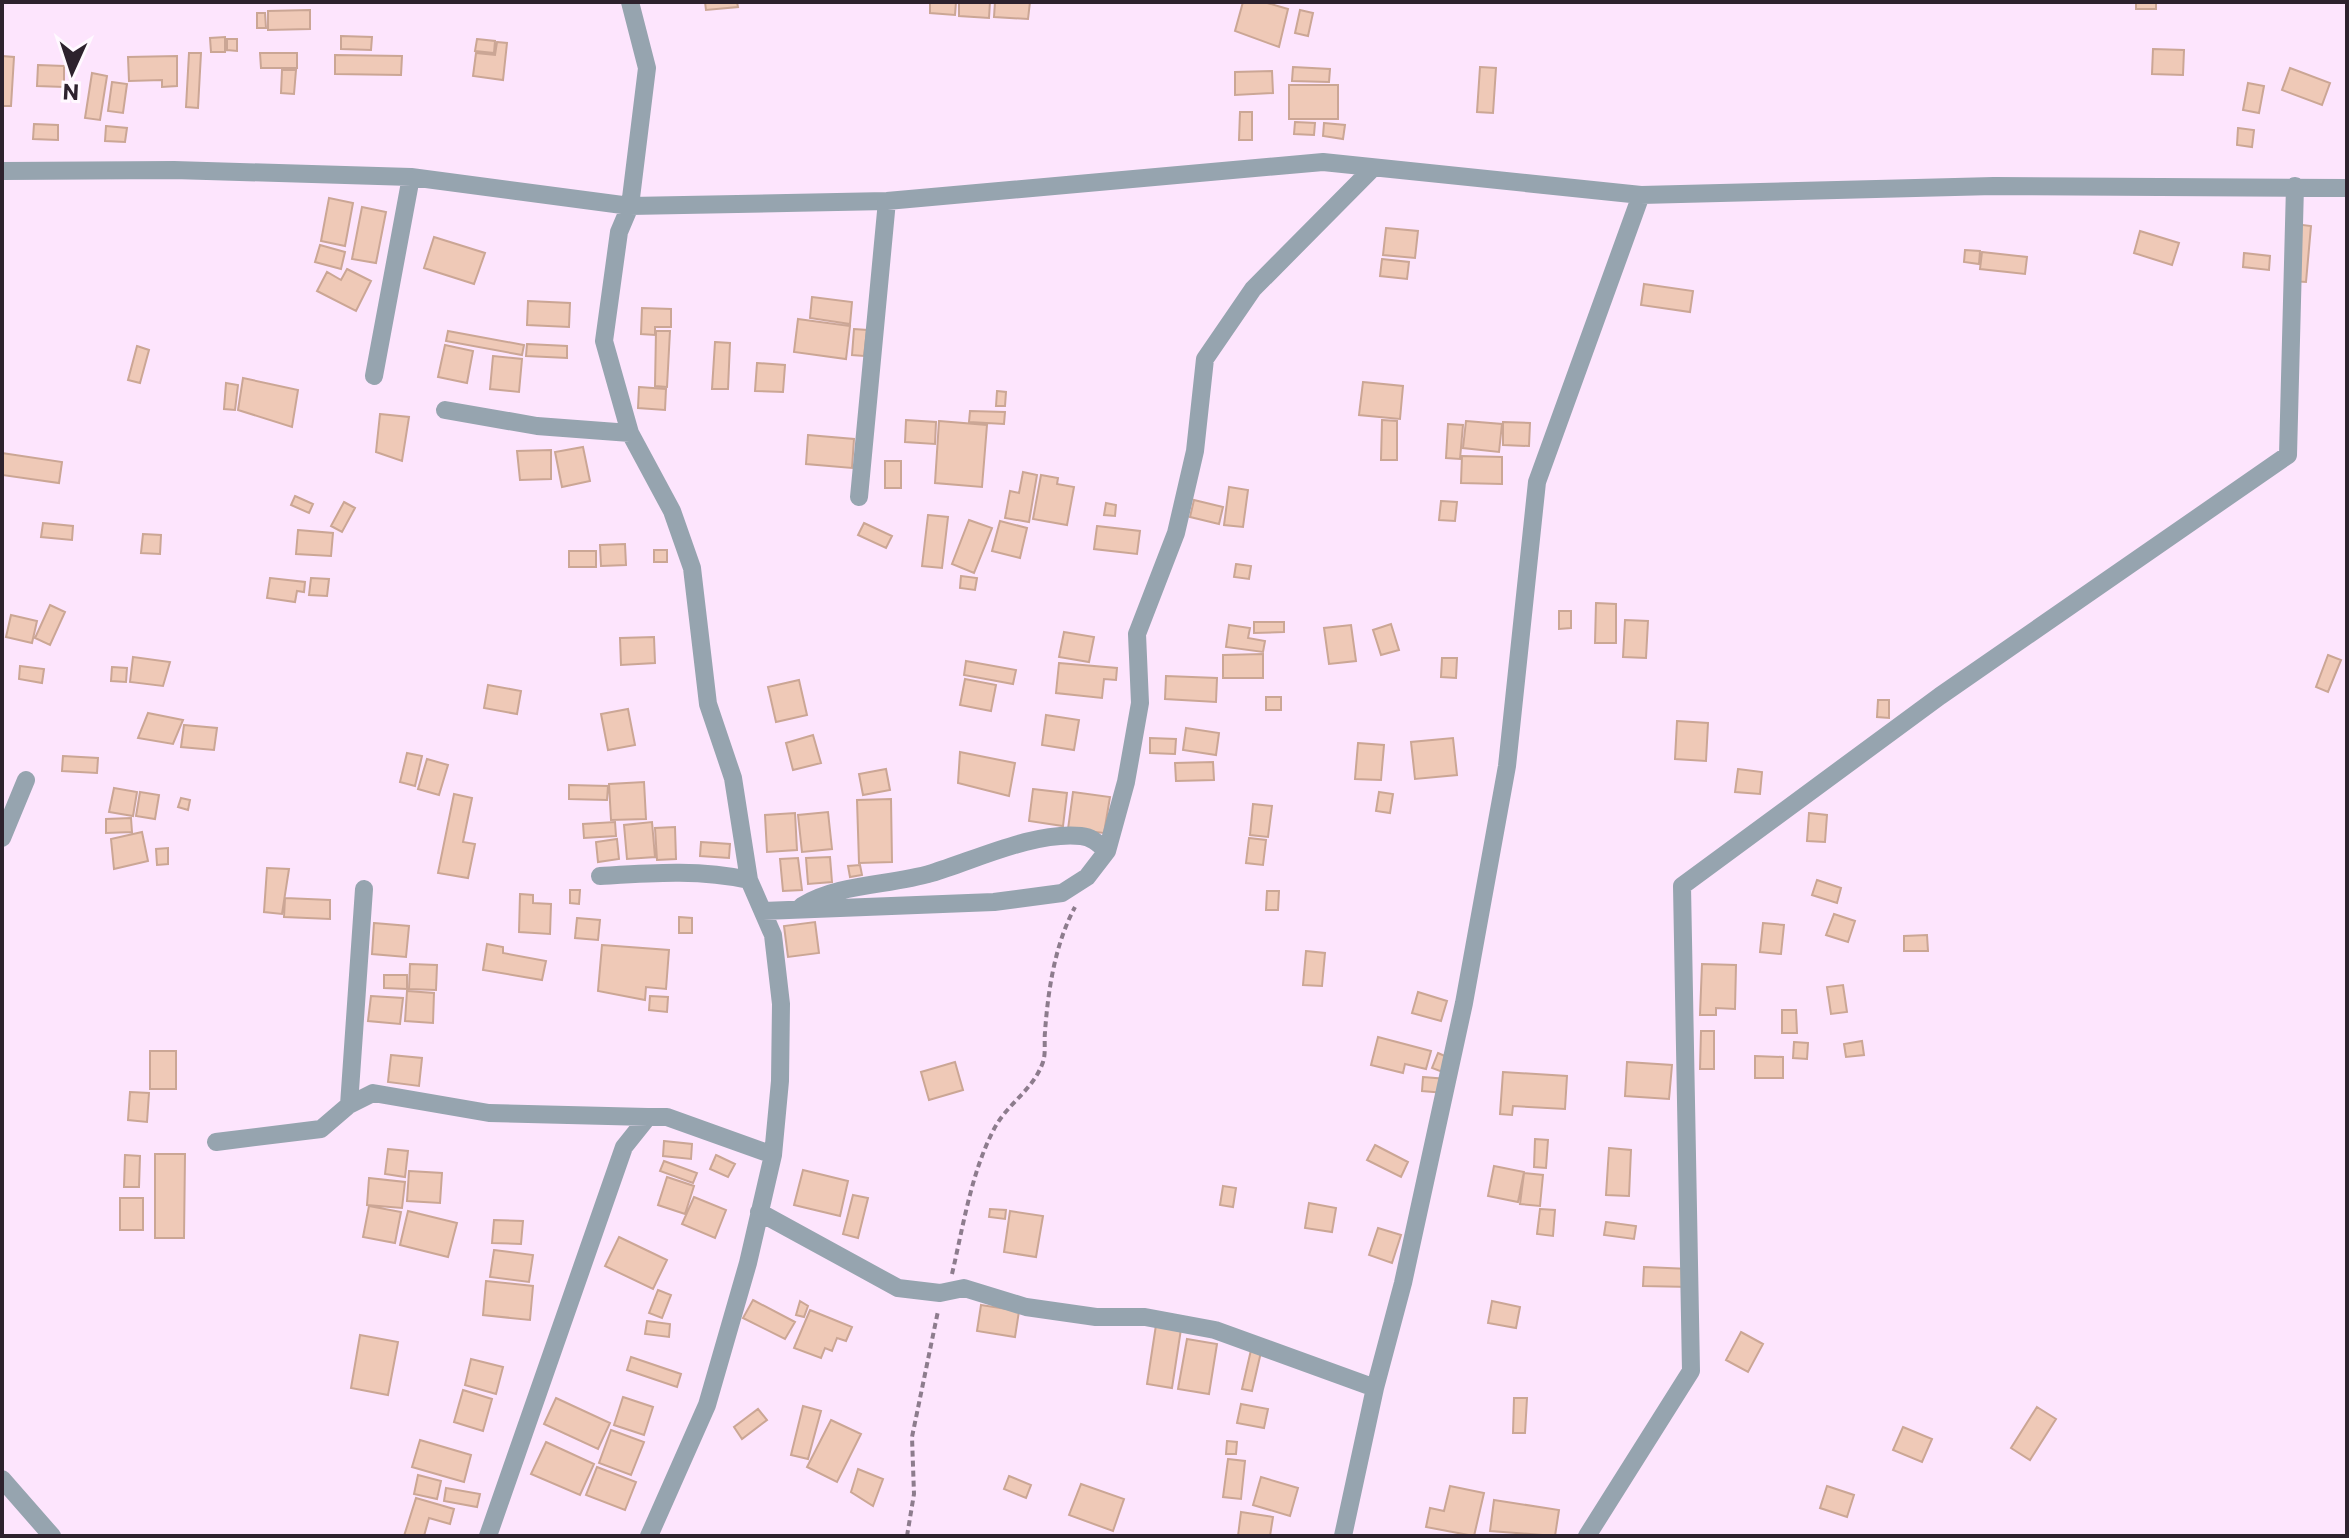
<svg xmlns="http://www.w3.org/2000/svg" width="2349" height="1538" font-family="Commissioner,sans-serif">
<rect width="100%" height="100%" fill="#fde5fd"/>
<!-- building -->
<path fill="#efc9b7" stroke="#cba695" stroke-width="2" d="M 705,2 L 737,2 L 738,7 L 706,10 Z
M 930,2 L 956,2 L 955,15 L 930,13 Z
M 959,2 L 990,2 L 989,18 L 959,16 Z
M 995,2 L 1030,2 L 1028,19 L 994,17 Z
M 1243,2 L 1264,2 L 1288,9 L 1279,47 L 1235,31 Z
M 2136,2 L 2156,2 L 2156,9 L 2136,9 Z
M 310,10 L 310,29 L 268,30 L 268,11 Z
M 1300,10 L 1313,13 L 1308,36 L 1295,33 Z
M 257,13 L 265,13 L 266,28 L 257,28 Z
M 341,36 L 372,37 L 371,50 L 341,49 Z
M 225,37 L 225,52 L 211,52 L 210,38 Z
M 227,39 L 237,39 L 237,51 L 227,50 Z
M 477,39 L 495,41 L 494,53 L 475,51 Z
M 497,42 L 507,43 L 503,80 L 473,76 L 476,53 L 495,55 Z
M 2153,49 L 2184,50 L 2183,75 L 2152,74 Z
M 189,53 L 201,53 L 198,108 L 186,107 Z
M 260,53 L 297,53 L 297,68 L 261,68 Z
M 335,55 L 402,56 L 401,75 L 335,74 Z
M 2,56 L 14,57 L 11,106 L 2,106 Z
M 177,56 L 177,86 L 162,87 L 162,80 L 129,81 L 128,57 Z
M 38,65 L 64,66 L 64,87 L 37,86 Z
M 1293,67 L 1330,69 L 1329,82 L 1292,81 Z
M 1480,67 L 1496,68 L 1493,113 L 1477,112 Z
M 2290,68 L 2330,83 L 2322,105 L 2282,90 Z
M 282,70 L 296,70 L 294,94 L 281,93 Z
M 1272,71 L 1273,93 L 1235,95 L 1235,72 Z
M 92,73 L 107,76 L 100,120 L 85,118 Z
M 112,82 L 127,84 L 123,113 L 108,111 Z
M 2248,83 L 2264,86 L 2259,113 L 2243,110 Z
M 1289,85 L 1338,85 L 1338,119 L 1289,119 Z
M 1240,112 L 1252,112 L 1252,140 L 1239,140 Z
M 1295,122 L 1315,123 L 1314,135 L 1294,134 Z
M 1324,123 L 1345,125 L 1343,139 L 1323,136 Z
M 34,124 L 58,125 L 58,140 L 33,139 Z
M 106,126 L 127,128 L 125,142 L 105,141 Z
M 2238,128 L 2254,130 L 2252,147 L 2237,145 Z
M 329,198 L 353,203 L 345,246 L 321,241 Z
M 362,207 L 386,212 L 376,263 L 352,259 Z
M 2295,224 L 2311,226 L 2306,282 L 2291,281 Z
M 1386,228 L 1418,231 L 1415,258 L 1383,255 Z
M 2140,231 L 2179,243 L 2172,265 L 2134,253 Z
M 434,237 L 485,253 L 474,284 L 424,268 Z
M 320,245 L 345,252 L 341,269 L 315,262 Z
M 1965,250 L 1980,251 L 1979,264 L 1964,262 Z
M 1982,252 L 2027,257 L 2025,274 L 1980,269 Z
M 2244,253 L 2270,256 L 2269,270 L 2243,267 Z
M 1382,259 L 1409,262 L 1407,279 L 1380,276 Z
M 347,269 L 371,281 L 356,311 L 317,291 L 327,272 L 341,280 Z
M 1644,284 L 1693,291 L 1690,312 L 1641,305 Z
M 812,297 L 852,302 L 850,324 L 810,318 Z
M 528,301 L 570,303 L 569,327 L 527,325 Z
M 642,308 L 671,309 L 671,327 L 655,327 L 655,335 L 641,334 Z
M 798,319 L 850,326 L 846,359 L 794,352 Z
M 854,329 L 867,330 L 864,356 L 852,355 Z
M 448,331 L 524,345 L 522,355 L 446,341 Z
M 656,331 L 670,331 L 667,387 L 655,386 Z
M 715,342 L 730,343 L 728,389 L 712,389 Z
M 527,344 L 567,346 L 567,358 L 526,356 Z
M 445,345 L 473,351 L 467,383 L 438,377 Z
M 137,346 L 149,350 L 140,383 L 128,380 Z
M 493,356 L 522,359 L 519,392 L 490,389 Z
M 757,363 L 785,365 L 783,392 L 755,391 Z
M 243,378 L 298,390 L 292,427 L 238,410 Z
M 1363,382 L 1403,386 L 1400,419 L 1359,415 Z
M 226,383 L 238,385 L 235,410 L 224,409 Z
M 639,387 L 666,389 L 665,410 L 638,408 Z
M 997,391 L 1006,392 L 1005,406 L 996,406 Z
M 970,411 L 1005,412 L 1004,424 L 969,422 Z
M 380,414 L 409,417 L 402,461 L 376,452 Z
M 906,420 L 936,422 L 935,444 L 905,442 Z
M 1382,420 L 1397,421 L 1397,460 L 1381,460 Z
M 939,421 L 987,425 L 982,487 L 935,483 Z
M 1466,421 L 1502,424 L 1499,452 L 1463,448 Z
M 1503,422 L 1530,423 L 1529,446 L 1503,445 Z
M 1448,424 L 1463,425 L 1460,459 L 1446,458 Z
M 808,435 L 854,439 L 852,468 L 806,464 Z
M 583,447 L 590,481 L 562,487 L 555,452 Z
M 551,450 L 551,479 L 520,480 L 517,451 Z
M 2,453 L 62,462 L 59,483 L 2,475 Z
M 1462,456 L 1502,457 L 1502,484 L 1461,483 Z
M 885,461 L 901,461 L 901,488 L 885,488 Z
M 1023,472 L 1037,475 L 1029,522 L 1005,518 L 1010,491 L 1019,493 Z
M 1041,475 L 1058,478 L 1057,484 L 1074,487 L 1067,525 L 1033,519 Z
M 1229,487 L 1248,490 L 1243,527 L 1224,525 Z
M 295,496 L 313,504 L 309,513 L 291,505 Z
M 1194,500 L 1223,507 L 1219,524 L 1190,517 Z
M 1441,501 L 1457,502 L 1455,521 L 1439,520 Z
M 344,502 L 355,508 L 342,532 L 331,526 Z
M 1106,503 L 1116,505 L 1115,516 L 1104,515 Z
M 928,515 L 948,517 L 942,568 L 922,566 Z
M 969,520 L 992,528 L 974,573 L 952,564 Z
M 1000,521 L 1027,528 L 1020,558 L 992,551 Z
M 43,523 L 73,526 L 72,540 L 41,537 Z
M 864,523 L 892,536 L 886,548 L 858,535 Z
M 1097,526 L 1140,531 L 1137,554 L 1094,549 Z
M 298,530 L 333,533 L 331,556 L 296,554 Z
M 143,534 L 161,535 L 160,554 L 141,553 Z
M 625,544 L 626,565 L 601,566 L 600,545 Z
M 654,550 L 667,550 L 667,562 L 654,562 Z
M 569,551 L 596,551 L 596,567 L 569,567 Z
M 1236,564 L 1251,566 L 1249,579 L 1234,577 Z
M 961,576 L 977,578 L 975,590 L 960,588 Z
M 270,578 L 305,582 L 304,592 L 297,591 L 295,602 L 267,598 Z
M 311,578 L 329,579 L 327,596 L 309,595 Z
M 1596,603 L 1616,604 L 1616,643 L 1595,643 Z
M 50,605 L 65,612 L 50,645 L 35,638 Z
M 1559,611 L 1571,611 L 1571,628 L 1559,629 Z
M 11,615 L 37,621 L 32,643 L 6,637 Z
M 1625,620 L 1648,621 L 1646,658 L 1623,657 Z
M 1254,622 L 1284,622 L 1284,632 L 1254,633 Z
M 1391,624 L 1399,650 L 1381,655 L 1373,630 Z
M 1229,625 L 1250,628 L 1248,638 L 1265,641 L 1263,652 L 1226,647 Z
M 1351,625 L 1356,661 L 1329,664 L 1324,628 Z
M 1064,632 L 1094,637 L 1089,662 L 1059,657 Z
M 654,637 L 655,663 L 621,665 L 620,638 Z
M 1263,654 L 1263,678 L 1223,678 L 1223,655 Z
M 2328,655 L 2341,660 L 2328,692 L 2316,687 Z
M 133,657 L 170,662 L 163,686 L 130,682 Z
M 1442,658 L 1457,658 L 1456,678 L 1441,677 Z
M 966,661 L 1016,670 L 1013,684 L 964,675 Z
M 1059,663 L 1117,668 L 1116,680 L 1104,679 L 1102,698 L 1056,693 Z
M 20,666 L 44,669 L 42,683 L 19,679 Z
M 112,667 L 127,668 L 126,682 L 111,681 Z
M 1166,676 L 1217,678 L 1216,702 L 1165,699 Z
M 965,679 L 996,685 L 991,711 L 960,705 Z
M 799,680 L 807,715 L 776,722 L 768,687 Z
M 488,685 L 521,691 L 517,714 L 484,708 Z
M 1266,697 L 1281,697 L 1281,710 L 1266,710 Z
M 1878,700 L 1889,700 L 1889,718 L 1877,717 Z
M 628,709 L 635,745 L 608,750 L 601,714 Z
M 148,713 L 183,720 L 173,744 L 138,738 Z
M 1046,715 L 1079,720 L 1074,750 L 1042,745 Z
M 1677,721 L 1708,723 L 1706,761 L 1675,759 Z
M 184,725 L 217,728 L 214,750 L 181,747 Z
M 1186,728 L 1219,733 L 1216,755 L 1183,750 Z
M 813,735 L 821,763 L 793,770 L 786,743 Z
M 1150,738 L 1176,739 L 1175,754 L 1150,753 Z
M 1453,738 L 1457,775 L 1415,779 L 1411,742 Z
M 1358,743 L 1384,745 L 1381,780 L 1355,779 Z
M 960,752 L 1015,763 L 1009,796 L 958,783 Z
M 407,753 L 422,756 L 415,786 L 400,782 Z
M 63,756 L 98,758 L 97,773 L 62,771 Z
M 427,759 L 448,765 L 439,795 L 418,789 Z
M 1213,762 L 1214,780 L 1176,781 L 1175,763 Z
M 886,769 L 890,790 L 863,795 L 859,774 Z
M 1738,769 L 1762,772 L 1760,794 L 1735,792 Z
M 644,782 L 646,819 L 611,820 L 609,784 Z
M 569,785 L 608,786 L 607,800 L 569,799 Z
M 114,788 L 137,792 L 133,816 L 109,812 Z
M 1033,789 L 1067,793 L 1063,826 L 1029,821 Z
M 140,792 L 159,795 L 155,819 L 136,816 Z
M 1073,792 L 1110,797 L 1104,833 L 1068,829 Z
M 1379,792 L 1393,794 L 1390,813 L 1376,811 Z
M 454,794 L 472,798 L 463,842 L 475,844 L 468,878 L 438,873 Z
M 181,798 L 190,800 L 188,810 L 178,807 Z
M 891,799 L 892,862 L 859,863 L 857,800 Z
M 1253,804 L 1272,806 L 1268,837 L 1250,835 Z
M 828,812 L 832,849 L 802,852 L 798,815 Z
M 795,813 L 797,850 L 767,852 L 765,815 Z
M 1809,813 L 1827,815 L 1825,842 L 1807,841 Z
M 131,818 L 132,832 L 106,833 L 106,819 Z
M 615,822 L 616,836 L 584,838 L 583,824 Z
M 652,822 L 655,857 L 627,859 L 624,825 Z
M 675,827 L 676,859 L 657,860 L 655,828 Z
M 142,832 L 148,861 L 114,869 L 111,839 Z
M 1249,838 L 1266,840 L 1263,865 L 1246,863 Z
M 617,839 L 619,859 L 598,862 L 596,842 Z
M 701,842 L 730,844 L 729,858 L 700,856 Z
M 168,848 L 168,864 L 157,865 L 156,849 Z
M 830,857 L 832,882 L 808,884 L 806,858 Z
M 798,858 L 802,890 L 783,891 L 780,859 Z
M 860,865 L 862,875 L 850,877 L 848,866 Z
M 267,868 L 289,869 L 282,914 L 264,912 Z
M 1817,880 L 1841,888 L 1837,903 L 1812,895 Z
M 570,890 L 580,890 L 579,904 L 570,903 Z
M 1267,891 L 1279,891 L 1278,910 L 1266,910 Z
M 520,894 L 533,895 L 533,903 L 551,904 L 550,934 L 519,932 Z
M 285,898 L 330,900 L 330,919 L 284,917 Z
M 1834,914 L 1855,921 L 1848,942 L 1826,935 Z
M 679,917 L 692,918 L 692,933 L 679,933 Z
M 577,918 L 600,920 L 598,940 L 575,938 Z
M 815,922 L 819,953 L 788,957 L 784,926 Z
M 374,923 L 409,926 L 406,957 L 372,954 Z
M 1763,923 L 1784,925 L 1781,954 L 1760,952 Z
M 1927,935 L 1928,951 L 1904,951 L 1904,936 Z
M 487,944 L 503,947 L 503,953 L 546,961 L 542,980 L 483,970 Z
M 602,945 L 669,950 L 666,989 L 646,987 L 645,1000 L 598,991 Z
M 1306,951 L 1325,953 L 1322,986 L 1303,985 Z
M 410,964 L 437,965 L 436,990 L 409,989 Z
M 1702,964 L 1736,965 L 1735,1009 L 1716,1008 L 1716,1015 L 1700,1015 Z
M 384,975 L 407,975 L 407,989 L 384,988 Z
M 1843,985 L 1847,1012 L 1831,1014 L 1827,987 Z
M 407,991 L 434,993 L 433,1023 L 405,1021 Z
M 1418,992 L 1447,1001 L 1441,1021 L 1412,1013 Z
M 371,996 L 403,998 L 400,1024 L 368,1021 Z
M 650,996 L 668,997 L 667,1012 L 649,1010 Z
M 1782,1010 L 1796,1010 L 1797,1033 L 1782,1033 Z
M 1701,1031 L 1714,1031 L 1714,1069 L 1700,1069 Z
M 1378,1037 L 1431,1051 L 1426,1069 L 1405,1064 L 1403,1073 L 1371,1065 Z
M 1862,1041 L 1864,1055 L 1846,1057 L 1844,1044 Z
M 1794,1042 L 1808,1043 L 1807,1059 L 1793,1058 Z
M 150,1051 L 176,1051 L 176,1089 L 150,1089 Z
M 1438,1053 L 1454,1060 L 1448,1074 L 1432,1068 Z
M 391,1055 L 422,1058 L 419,1086 L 388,1082 Z
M 1755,1056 L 1783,1057 L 1783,1078 L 1755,1078 Z
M 955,1062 L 963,1090 L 929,1100 L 921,1072 Z
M 1627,1062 L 1672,1065 L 1669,1099 L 1625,1096 Z
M 1503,1072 L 1567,1076 L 1565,1109 L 1513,1106 L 1512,1115 L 1500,1114 Z
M 1423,1077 L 1447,1079 L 1445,1093 L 1422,1091 Z
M 130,1092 L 149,1093 L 147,1122 L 128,1120 Z
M 1535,1139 L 1548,1140 L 1546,1168 L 1534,1167 Z
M 664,1141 L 692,1144 L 691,1159 L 663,1156 Z
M 1375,1145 L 1408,1162 L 1401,1177 L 1367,1160 Z
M 1609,1148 L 1631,1150 L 1629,1196 L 1606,1195 Z
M 388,1149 L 408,1151 L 405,1177 L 385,1174 Z
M 155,1154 L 185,1154 L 184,1238 L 155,1238 Z
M 125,1155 L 140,1156 L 139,1187 L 124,1187 Z
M 716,1155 L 735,1164 L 728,1177 L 710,1169 Z
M 664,1161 L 697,1173 L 693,1183 L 660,1171 Z
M 1494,1166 L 1524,1172 L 1518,1202 L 1488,1196 Z
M 803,1170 L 848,1181 L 840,1216 L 794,1205 Z
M 409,1171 L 442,1173 L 440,1203 L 407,1201 Z
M 1524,1173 L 1543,1175 L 1540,1206 L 1520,1204 Z
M 667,1177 L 694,1186 L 685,1214 L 658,1205 Z
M 369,1178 L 405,1182 L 402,1208 L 367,1205 Z
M 1223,1186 L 1236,1188 L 1233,1207 L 1220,1205 Z
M 853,1195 L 868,1198 L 858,1238 L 843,1234 Z
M 694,1197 L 726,1210 L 715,1238 L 682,1224 Z
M 120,1198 L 143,1198 L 143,1230 L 120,1230 Z
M 1309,1203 L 1336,1208 L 1332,1232 L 1305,1228 Z
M 369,1206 L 401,1212 L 395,1243 L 363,1237 Z
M 990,1209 L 1006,1210 L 1005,1219 L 989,1217 Z
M 1540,1209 L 1555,1210 L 1553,1236 L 1537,1234 Z
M 408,1211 L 457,1223 L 448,1257 L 400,1245 Z
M 1010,1211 L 1043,1216 L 1036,1257 L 1004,1252 Z
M 494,1220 L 523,1221 L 521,1244 L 492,1243 Z
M 1606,1222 L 1636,1226 L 1634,1239 L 1604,1235 Z
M 1378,1228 L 1401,1235 L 1392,1263 L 1369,1255 Z
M 619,1237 L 667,1260 L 653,1289 L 605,1266 Z
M 494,1250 L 533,1255 L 529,1282 L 490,1277 Z
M 1644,1267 L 1690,1269 L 1690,1287 L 1643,1286 Z
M 486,1281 L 533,1286 L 530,1320 L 483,1315 Z
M 658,1290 L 671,1295 L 662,1318 L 649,1313 Z
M 753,1300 L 795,1322 L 785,1339 L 743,1318 Z
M 800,1301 L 808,1306 L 804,1317 L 796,1315 Z
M 1492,1301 L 1520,1307 L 1516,1328 L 1488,1323 Z
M 981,1305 L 1019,1311 L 1015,1337 L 977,1331 Z
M 810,1310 L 852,1327 L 846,1341 L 837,1338 L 832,1351 L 825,1348 L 821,1358 L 794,1348 Z
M 647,1321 L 670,1324 L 669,1337 L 645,1334 Z
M 1156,1325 L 1181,1329 L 1172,1388 L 1147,1384 Z
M 1741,1332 L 1763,1344 L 1748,1372 L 1726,1360 Z
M 360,1335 L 398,1342 L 388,1395 L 351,1388 Z
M 1187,1339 L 1217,1344 L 1209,1394 L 1178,1389 Z
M 1251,1350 L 1261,1352 L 1252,1391 L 1242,1389 Z
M 631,1357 L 681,1374 L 677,1387 L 627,1370 Z
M 471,1359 L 503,1367 L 496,1394 L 465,1385 Z
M 463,1390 L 492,1399 L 483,1431 L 454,1422 Z
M 623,1397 L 653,1407 L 644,1435 L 614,1425 Z
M 556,1398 L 610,1423 L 598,1449 L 544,1424 Z
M 1514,1398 L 1527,1398 L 1525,1433 L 1513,1433 Z
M 1241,1404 L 1268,1409 L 1264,1428 L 1237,1423 Z
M 803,1406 L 821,1411 L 808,1459 L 791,1455 Z
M 2037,1407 L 2056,1419 L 2030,1460 L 2011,1448 Z
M 758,1409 L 767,1420 L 742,1439 L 734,1427 Z
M 831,1420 L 861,1434 L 837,1482 L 807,1467 Z
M 1903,1427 L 1932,1439 L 1922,1462 L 1893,1450 Z
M 611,1430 L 644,1442 L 631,1475 L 599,1463 Z
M 420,1440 L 471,1455 L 464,1482 L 412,1467 Z
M 1227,1441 L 1237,1442 L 1236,1454 L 1226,1454 Z
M 546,1442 L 594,1464 L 580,1495 L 531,1474 Z
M 1228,1459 L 1245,1461 L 1241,1499 L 1223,1497 Z
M 597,1467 L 636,1482 L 625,1510 L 586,1495 Z
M 858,1469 L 883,1479 L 873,1506 L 851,1492 Z
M 418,1475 L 441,1481 L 437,1499 L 414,1494 Z
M 1009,1476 L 1031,1485 L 1026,1498 L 1004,1489 Z
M 1261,1477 L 1298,1488 L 1290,1516 L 1253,1505 Z
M 1081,1484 L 1124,1499 L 1113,1531 L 1069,1515 Z
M 1450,1486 L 1484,1493 L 1474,1536 L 1426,1527 L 1430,1508 L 1444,1511 Z
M 1827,1486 L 1854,1495 L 1847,1517 L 1820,1508 Z
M 446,1488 L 480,1494 L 477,1507 L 444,1501 Z
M 416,1498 L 454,1509 L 450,1524 L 429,1518 L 424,1536 L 404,1536 Z
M 1494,1500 L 1559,1510 L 1555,1536 L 1490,1531 Z
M 1241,1512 L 1273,1517 L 1270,1536 L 1238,1536 Z"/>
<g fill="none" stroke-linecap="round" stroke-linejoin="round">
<!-- path -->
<path stroke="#8d7c8d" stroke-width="4" stroke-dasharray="6 4" stroke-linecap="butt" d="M 952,1274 C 963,1227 971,1174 993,1131 C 1006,1104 1033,1091 1043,1062 C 1046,1053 1044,1042 1045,1032 C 1048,990 1055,944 1075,907
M 907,1536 L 914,1494 L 912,1437 L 938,1311"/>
<!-- minor -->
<path stroke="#96a4af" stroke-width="18" d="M 630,2 L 647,68 L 630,206 L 619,232 L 604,341 L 630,433 L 672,511 L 692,568 L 708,704 L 733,778 L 749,880
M 2,171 L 174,170 L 411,177 L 630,206 L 887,201 L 1323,162 L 1641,195 L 1994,186 L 2347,188
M 374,376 L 411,177
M 445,410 L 537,426 L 630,433
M 859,497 L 887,201
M 2,838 L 26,780
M 600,876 C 650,873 699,869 749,880 L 773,935 L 781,1004 L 780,1081 L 773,1155 L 748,1263 L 707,1405 L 649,1536
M 802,906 C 840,883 889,886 932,873 C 975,860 1035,831 1081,836 C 1092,837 1099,844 1107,851
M 763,911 L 994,902 L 1062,893 L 1087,877 L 1107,851 L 1126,782 L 1140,703 L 1137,634 L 1176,533 L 1195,451 L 1205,359 L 1253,289 L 1373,168
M 349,1105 L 364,889
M 216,1142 L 321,1129 L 349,1105 L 373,1093 L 489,1113 L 648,1117
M 759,1212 L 898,1288 L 940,1293 L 964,1288 L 1026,1307 L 1096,1317 L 1145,1317 L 1215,1330 L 1375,1388
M 2,1479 L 52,1536
M 488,1536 L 624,1147 L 648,1117 L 667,1117 L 773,1155
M 1343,1536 L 1375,1388 L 1403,1283 L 1464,1003 L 1507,766 L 1537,482 L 1641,195
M 1587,1536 L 1691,1371 L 1682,886 L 1940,696 L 2288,455 L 2295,186"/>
</g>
<!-- border -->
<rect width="2349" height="1538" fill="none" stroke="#2d222d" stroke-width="8"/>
<!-- north arrow -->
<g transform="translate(72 72) rotate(183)" stroke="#fff9ff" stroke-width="6" paint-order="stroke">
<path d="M0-6L14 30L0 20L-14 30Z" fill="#2d222d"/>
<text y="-12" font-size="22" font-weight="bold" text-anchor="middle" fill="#2d222d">N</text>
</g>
</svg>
